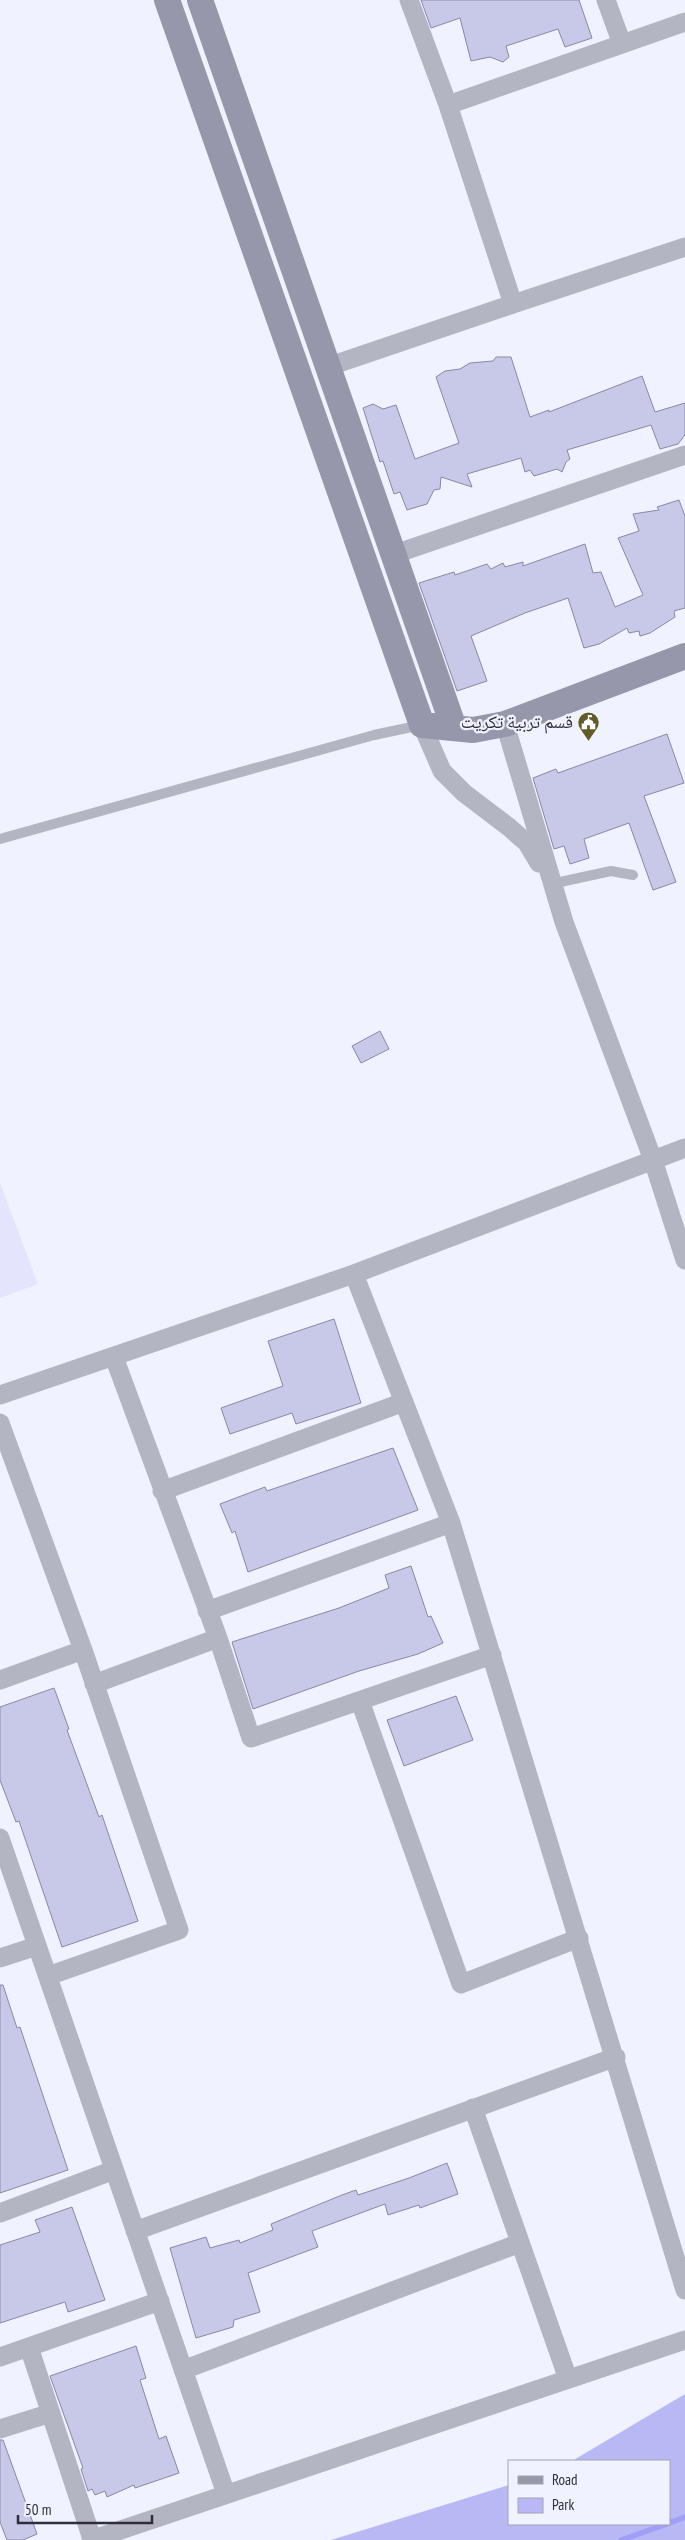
<svg xmlns="http://www.w3.org/2000/svg" width="685" height="2540" font-family="'PT Sans Narrow','Noto Naskh Arabic',sans-serif">
<rect width="100%" height="100%" fill="#f1f2ff"/>
<!-- built -->
<path fill="#e4e5fd" d="M 0,1183 L 38,1284 L 0,1298 Z"/>
<!-- green -->
<path fill="#b8b8f5" d="M 685,2394 L 685,2540 L 331,2540 L 509,2485 L 509,2524 L 669,2524 L 669,2461 L 572,2461 Z"/>
<g fill="none" stroke-linecap="round" stroke-linejoin="round">
<!-- stream -->
<path stroke="#a19ff5" stroke-width="5.5" d="M 669,2523 L 685,2517
M 621,2540 L 667,2524"/>
</g>
<!-- building -->
<path fill="#c8c9e9" stroke="#8788a5" d="M 421,0 L 579,0 L 592,38 L 565,47 L 558,29 L 506,46 L 509,57 L 503,62 L 490,57 L 471,61 L 460,18 L 431,28 Z
M 496,357 L 511,357 L 530,417 L 549,410 L 549,412 L 642,376 L 655,412 L 685,403 L 685,435 L 678,444 L 660,449 L 651,425 L 567,450 L 570,459 L 566,462 L 562,472 L 557,469 L 534,476 L 530,470 L 525,472 L 521,458 L 467,474 L 472,487 L 441,477 L 440,489 L 434,490 L 427,504 L 407,510 L 400,492 L 394,494 L 383,461 L 380,462 L 363,408 L 373,404 L 383,409 L 396,405 L 415,459 L 459,443 L 436,377 L 445,371 L 460,369 L 470,363 L 493,361 Z
M 679,500 L 685,516 L 685,608 L 674,611 L 675,617 L 650,633 L 640,636 L 639,631 L 629,633 L 627,628 L 599,644 L 584,648 L 568,598 L 525,613 L 471,636 L 487,681 L 457,691 L 419,583 L 454,572 L 455,575 L 487,564 L 491,569 L 503,563 L 505,567 L 523,562 L 523,566 L 585,544 L 593,573 L 601,572 L 615,607 L 643,595 L 618,538 L 639,531 L 633,514 L 659,510 L 657,507 Z
M 667,734 L 684,783 L 644,796 L 676,882 L 653,890 L 629,823 L 584,839 L 589,858 L 570,864 L 564,846 L 554,849 L 533,778 L 556,769 L 558,773 Z
M 380,1031 L 389,1049 L 361,1063 L 352,1046 Z
M 334,1319 L 361,1403 L 296,1424 L 292,1413 L 230,1434 L 221,1408 L 283,1386 L 268,1341 Z
M 393,1448 L 418,1510 L 248,1572 L 235,1531 L 232,1533 L 220,1504 L 265,1487 L 267,1491 Z
M 411,1566 L 428,1617 L 431,1616 L 443,1643 L 418,1654 L 359,1671 L 253,1709 L 232,1642 L 339,1608 L 389,1588 L 385,1575 Z
M 54,1688 L 69,1729 L 67,1730 L 99,1817 L 102,1815 L 138,1921 L 62,1947 L 19,1821 L 16,1822 L 0,1780 L 0,1707 Z
M 456,1696 L 473,1740 L 404,1766 L 387,1720 Z
M 0,1985 L 3,1985 L 17,2028 L 20,2027 L 68,2170 L 0,2193 Z
M 447,2163 L 458,2194 L 420,2208 L 419,2205 L 388,2215 L 385,2204 L 312,2231 L 318,2247 L 248,2273 L 260,2312 L 234,2320 L 233,2327 L 196,2338 L 170,2248 L 206,2237 L 210,2248 L 239,2240 L 240,2243 L 273,2230 L 271,2224 L 342,2195 L 356,2190 L 358,2195 L 409,2178 Z
M 72,2207 L 105,2300 L 68,2312 L 65,2302 L 0,2323 L 0,2245 L 40,2232 L 35,2220 Z
M 136,2346 L 146,2378 L 140,2380 L 159,2439 L 166,2436 L 179,2473 L 135,2488 L 134,2485 L 107,2497 L 105,2491 L 95,2495 L 92,2489 L 88,2491 L 81,2469 L 83,2468 L 50,2376 Z
M 0,2440 L 3,2440 L 37,2534 L 23,2540 L 7,2540 L 0,2522 Z"/>
<g fill="none" stroke-linecap="round" stroke-linejoin="round">
<!-- lane -->
<path stroke="#b4b5c3" stroke-width="10" d="M 0,839 L 374,735 L 421,725
M 551,884 L 611,871 L 633,875"/>
<!-- street -->
<path stroke="#b4b5c3" stroke-width="19" d="M 409,0 L 448,105
M 606,0 L 622,44
M 513,304 L 685,247
M 327,367 L 513,304 L 448,105 L 685,22
M 392,555 L 685,455
M 505,724 L 564,922 L 653,1160 L 685,1260
M 422,725 L 442,771 L 464,793 L 510,828 L 527,843 L 539,863
M 354,1274 L 451,1523 L 685,2290
M 114,1357 L 218,1638 L 251,1738 L 492,1655
M 0,1395 L 354,1274 L 685,1148
M 0,1423 L 83,1650 L 179,1930 L 48,1976
M 162,1491 L 404,1402
M 207,1611 L 451,1523
M 0,1680 L 83,1650
M 94,1684 L 218,1638
M 360,1701 L 461,1984 L 579,1938
M 0,1838 L 226,2494
M 0,1958 L 37,1946
M 473,2108 L 568,2379
M 0,2213 L 114,2170
M 135,2231 L 616,2057
M 29,2347 L 92,2539
M 0,2357 L 160,2301
M 183,2370 L 520,2243
M 0,2429 L 51,2413
M 91,2540 L 685,2340"/>
<!-- secondary -->
<path stroke="#9697ab" stroke-width="26" d="M 167,0 L 422,725 L 473,730 L 505,724 L 685,656
M 200,0 L 454,728"/>
</g>
<!-- icons -->
<defs>
<symbol id="civic-pin" viewBox="-11 -11 22 30"><path d="M0 17L-7.5 6A9.5 9.5 0 1 1 7.5 6Z" fill="#605b28" stroke="#f1f2ff"/><path d="M-.6-6.5H3V-4.5H.6V-3L4-1V1h2V6H-6V1h2V-1L-.6-3ZM-1.2 2.5V6h2.4V2.5Z" fill="#fff"/></symbol>
</defs>
<g fill-rule="evenodd">
<use href="#civic-pin" x="576" y="710" width="25" height="34"/>
</g>
<g text-anchor="middle" stroke-width="4.5" stroke-linejoin="round" paint-order="stroke">
<!-- poi labels -->
<g font-size="18" fill="#2f2f3b" stroke="#f1f2ff" text-anchor="end">
<text x="573" y="728">قسم تربية تكريت</text>
</g>
</g>
<!-- legend -->
<rect x="508" y="2460" width="162" height="65" fill="#f1f2ff" stroke="#a3a4b1"/>
<rect x="518" y="2476" width="25" height="8" fill="#9697ab" stroke="#a3a4b1"/>
<text x="552" y="2485" font-size="15" fill="#2f2f3b">Road</text>
<rect x="518" y="2498" width="25" height="15" fill="#b8b8f5" stroke="#a3a4b1"/>
<text x="552" y="2510" font-size="15" fill="#2f2f3b">Park</text>
<!-- scale -->
<path d="M18 2515v8h134v-8" fill="none" stroke="#2f2f3b" stroke-width="2.5"/>
<text x="25" y="2515" font-size="15" fill="#2f2f3b" stroke="#f1f2ff" stroke-width="4" paint-order="stroke">50 m</text>
</svg>
